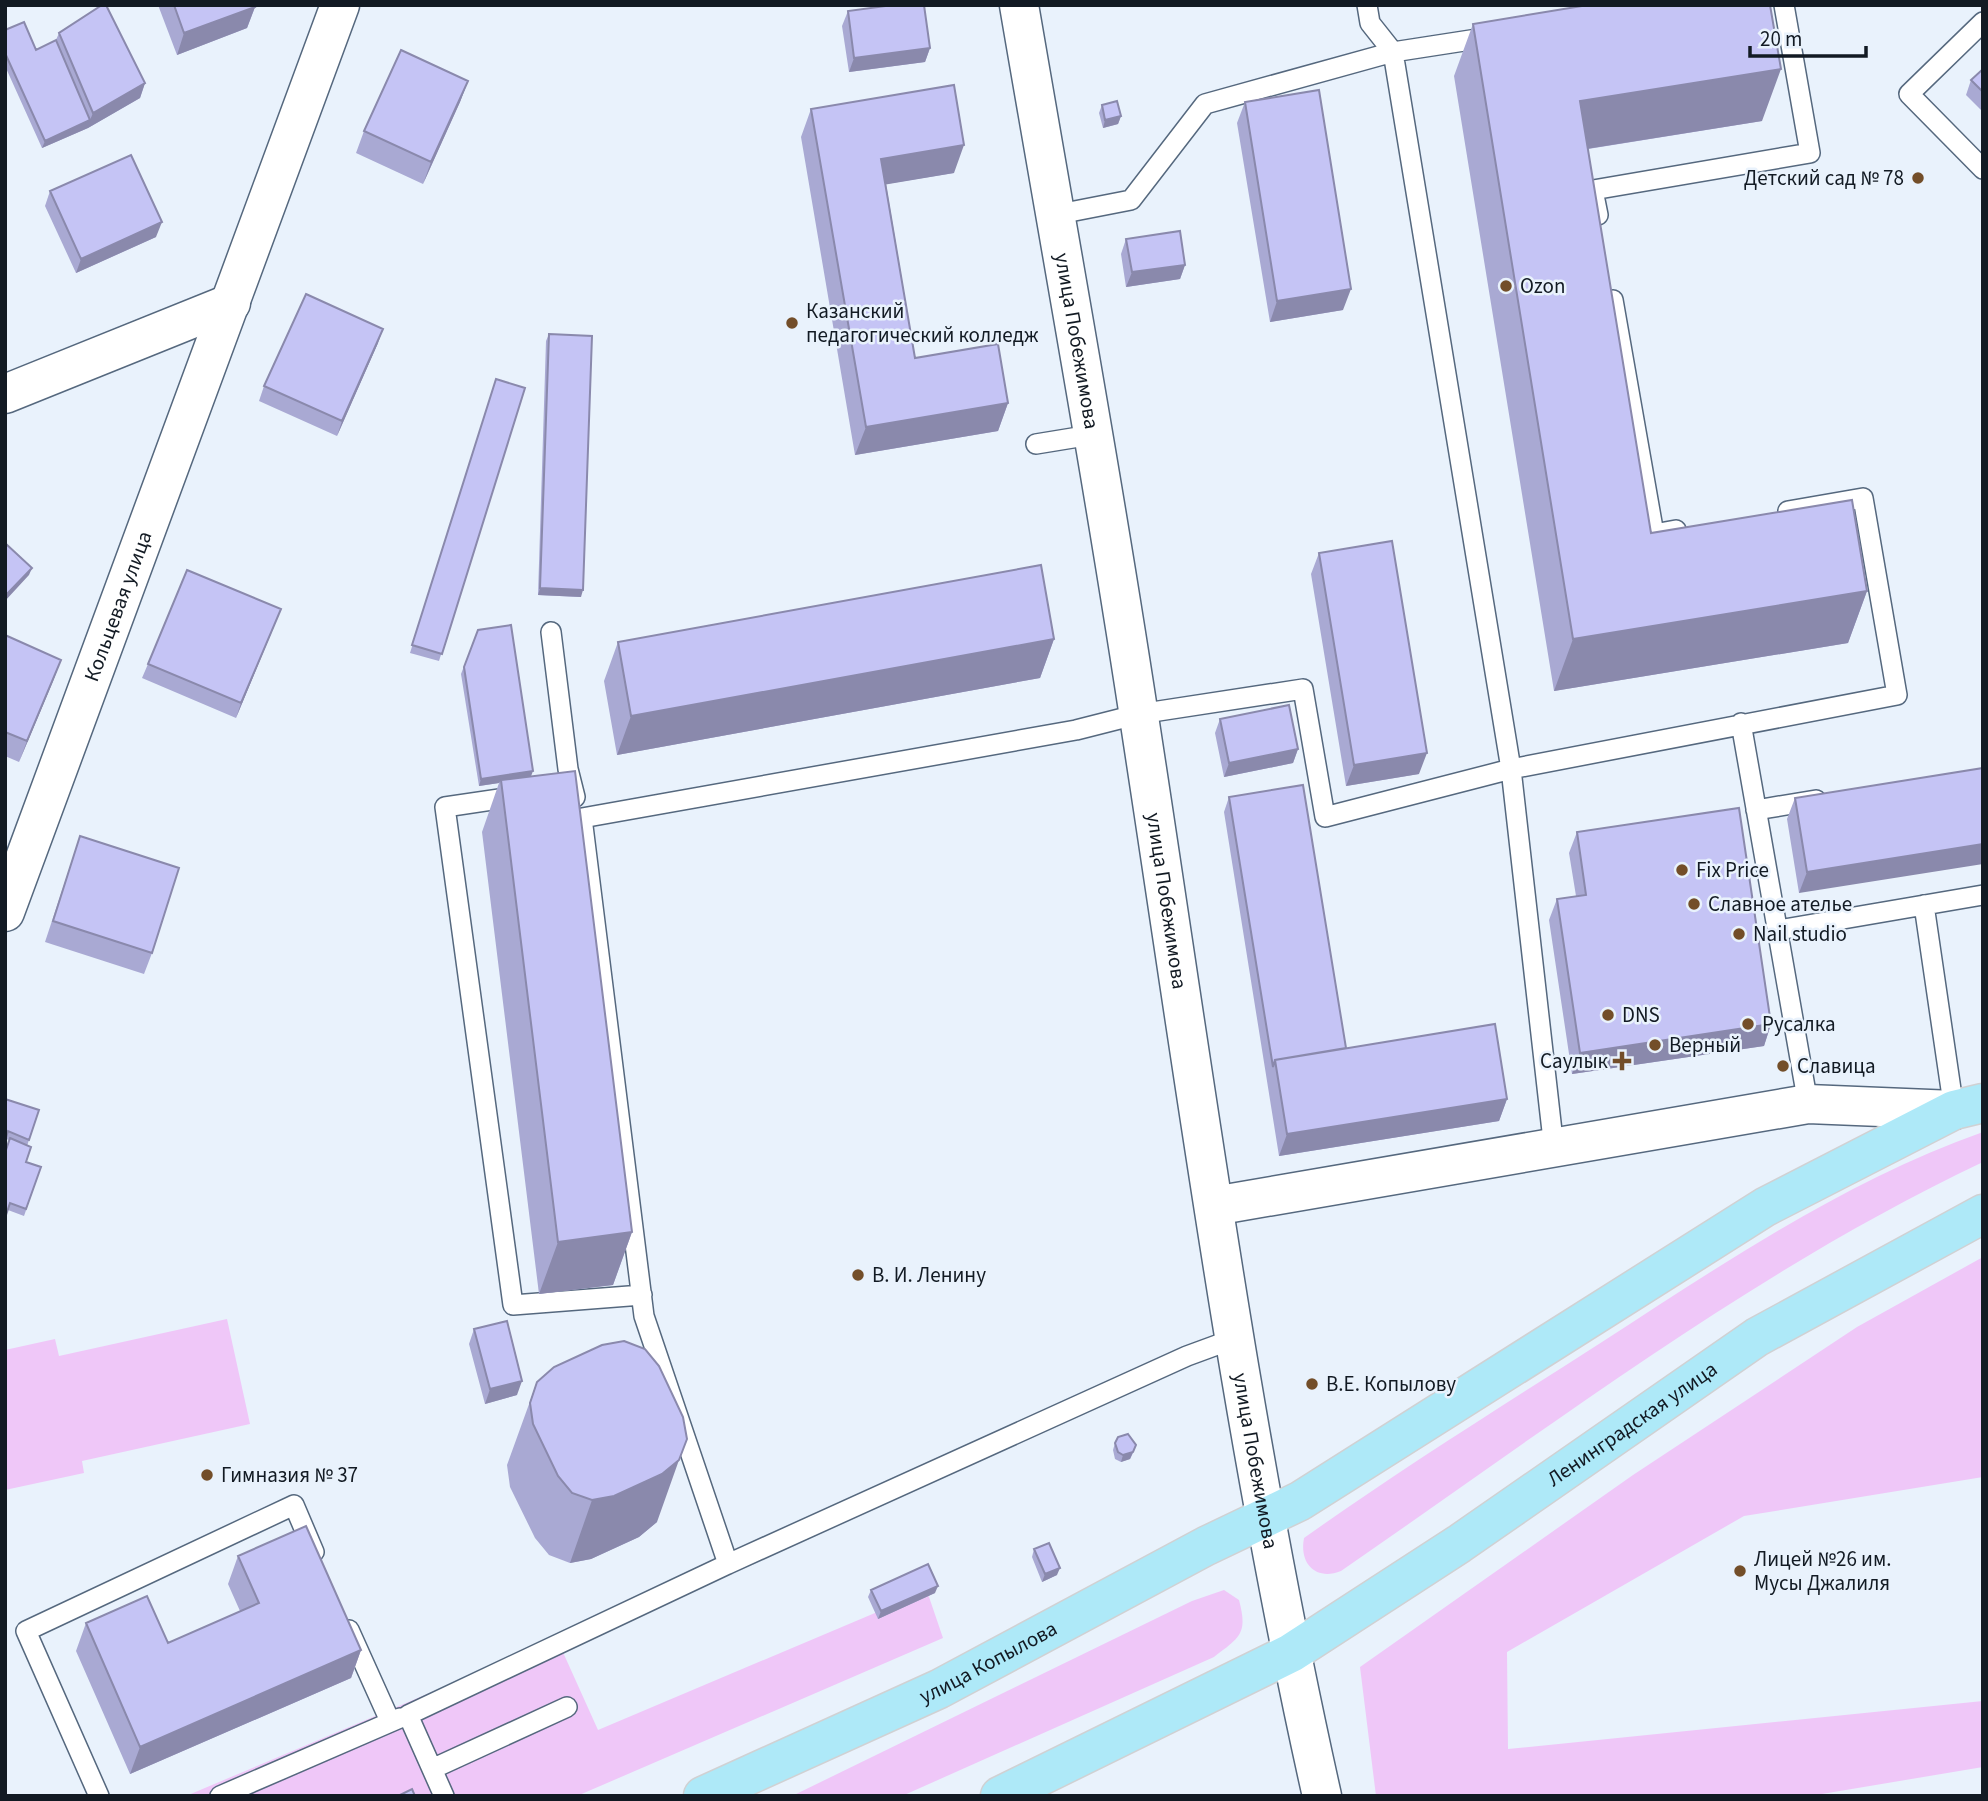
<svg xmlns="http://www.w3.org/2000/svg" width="1988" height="1801" font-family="'Source Sans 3',sans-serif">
<rect width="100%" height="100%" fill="#e9f2fc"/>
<!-- green -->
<path fill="#efc7f8" d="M 1983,1132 L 1983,1162 C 1753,1271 1550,1427 1341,1571 C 1316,1581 1299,1564 1304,1538 C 1401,1469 1502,1406 1602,1342 C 1724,1263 1845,1181 1983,1132 Z
M 1983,1257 L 1983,1477 L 1744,1516 L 1507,1652 L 1508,1749 L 1983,1701 L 1983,1767 L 1810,1796 L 1376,1796 L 1360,1667 L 1633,1475 L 1857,1327 Z
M 227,1319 L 250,1424 L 82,1461 L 84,1473 L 5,1490 L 5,1350 L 55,1339 L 59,1356 Z
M 1224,1590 L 1239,1600 C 1248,1634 1240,1637 1214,1657 L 902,1796 L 792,1796 L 1192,1601 Z
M 927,1591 L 943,1638 L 577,1796 L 186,1796 L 557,1639 L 598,1730 Z"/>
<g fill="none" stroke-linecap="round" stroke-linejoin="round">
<defs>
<path id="lane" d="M 1367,5 L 1370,23 L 1393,52 L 1511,769 L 1554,1149
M 1983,22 L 1909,94 L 1983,169
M 1054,215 L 1131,200 L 1205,104 L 1393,52 L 1490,37
M 1598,215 L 1593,190 L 1810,153 L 1784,5
M 1613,300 L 1654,534 L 1676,530
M 1036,444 L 1091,435
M 551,632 L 568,769 L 575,797
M 1741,723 L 1808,1104
M 520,796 L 445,807 L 513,1305 L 642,1295
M 1756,810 L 1816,800
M 1924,905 L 1954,1110
M 1779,930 L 1983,895
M 1236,1338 L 1187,1356 L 728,1564 L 644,1316 L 582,818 L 1076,730 L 1139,714 L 1303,689 L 1325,817 L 1511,769 L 1897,695 L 1863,498 L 1788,511
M 349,1630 L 390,1721
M 432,1769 L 567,1707
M 99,1796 L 26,1631 L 294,1505 L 314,1552
M 220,1796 L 400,1718
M 444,1796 L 408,1715 L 728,1564"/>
<g id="street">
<path d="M 5,394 L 231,303"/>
<path id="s1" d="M 5,912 L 340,5"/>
<path d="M 1214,1206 L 1808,1104 L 1954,1110"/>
</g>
<g id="secondary">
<path id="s2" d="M 1019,5 C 1061,251 1106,497 1143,743 C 1197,1095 1244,1449 1322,1796"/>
</g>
<g id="primary">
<path id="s3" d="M 703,1796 L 939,1689 L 1206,1546 L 1300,1501 L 1765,1207 L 1954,1110 L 1983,1103"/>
<path id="s4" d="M 1000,1796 L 1291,1653 L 1459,1544 L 1757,1337 L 1983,1214"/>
</g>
</defs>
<!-- lane casing -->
<use href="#lane" stroke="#55687e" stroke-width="22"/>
<!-- street casing -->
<use href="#street" stroke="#55687e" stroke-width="41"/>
<!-- secondary casing -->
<use href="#secondary" stroke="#55687e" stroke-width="41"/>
<!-- primary casing -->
<use href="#primary" stroke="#d0d1d3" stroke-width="41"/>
<!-- lane -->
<use href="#lane" stroke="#fff" stroke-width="19"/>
<!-- street -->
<use href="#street" stroke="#fff" stroke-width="38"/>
<!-- secondary -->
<use href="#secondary" stroke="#fff" stroke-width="38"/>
<!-- primary -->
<use href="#primary" stroke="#aee9f8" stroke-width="38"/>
</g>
<!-- wall -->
<path fill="#a9a9d3" d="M 158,5 L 254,5 L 255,7 L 247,28 L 177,55 Z
M 848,11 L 930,48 L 925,62 L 849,72 L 842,26 Z
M 1473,24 L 1762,121 L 1588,149 L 1651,533 L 1867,591 L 1848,643 L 1554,691 L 1454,76 Z
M 5,30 L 36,50 L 56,40 L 59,33 L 145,83 L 140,98 L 88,128 L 42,148 L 5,66 Z
M 1983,69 L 1983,112 L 1966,95 L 1971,80 Z
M 468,81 L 460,102 L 423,184 L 356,153 L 364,131 Z
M 1245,102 L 1343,310 L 1270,322 L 1237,123 Z
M 1102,105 L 1121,116 L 1118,124 L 1103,128 L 1099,113 Z
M 811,109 L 954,173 L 886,184 L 915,358 L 1008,403 L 998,431 L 855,455 L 801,137 Z
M 50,191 L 156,237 L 76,273 L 45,206 Z
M 1126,239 L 1185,265 L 1180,279 L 1126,287 L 1121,254 Z
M 549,334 L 581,597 L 538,595 L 546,341 Z
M 378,343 L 337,436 L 259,401 L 264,386 Z
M 496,379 L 525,388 L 439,661 L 410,653 Z
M 1319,553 L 1419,774 L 1346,786 L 1311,574 Z
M 275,624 L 236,718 L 142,678 L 148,664 Z
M 478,630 L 531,776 L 632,1232 L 613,1285 L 539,1294 L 482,832 L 499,783 L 479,786 L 461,674 Z
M 5,635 L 61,660 L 53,681 L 19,762 L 5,756 Z
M 1054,639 L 1040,678 L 617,755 L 604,681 L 618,642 Z
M 1220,719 L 1298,749 L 1293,763 L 1224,777 L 1215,733 Z
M 1983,768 L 1799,893 L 1787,819 L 1795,798 Z
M 1229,797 L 1346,1048 L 1507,1099 L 1499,1121 L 1279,1156 L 1224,812 Z
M 1577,832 L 1771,1024 L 1764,1046 L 1572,1074 L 1549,920 L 1557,899 L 1576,896 L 1569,853 Z
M 80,836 L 152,953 L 144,974 L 45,942 Z
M 5,1099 L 39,1110 L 27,1146 L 26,1162 L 41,1167 L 24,1216 L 8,1210 L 5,1217 L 5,1152 L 9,1140 L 6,1139 Z
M 474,1329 L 517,1395 L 485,1404 L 469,1344 Z
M 537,1382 L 657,1522 L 639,1537 L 591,1559 L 570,1563 L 549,1555 L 535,1538 L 510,1487 L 507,1465 Z
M 1115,1443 L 1133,1453 L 1130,1459 L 1121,1462 L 1115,1459 L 1113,1450 Z
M 1034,1549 L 1057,1575 L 1042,1582 L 1032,1557 Z
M 238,1556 L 361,1650 L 351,1678 L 130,1774 L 76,1651 L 86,1623 L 168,1643 L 240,1611 L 228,1584 Z
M 871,1590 L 935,1593 L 878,1619 L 868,1597 Z"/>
<!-- shaded-wall -->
<path fill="#8a89ac" d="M 255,7 L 247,28 L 177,55 L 184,33 Z
M 930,48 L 925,62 L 849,72 L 854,58 Z
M 1781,69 L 1762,121 L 1561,153 L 1580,101 Z
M 468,81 L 460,102 L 423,184 L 431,162 Z
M 145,83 L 140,98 L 88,128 L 42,148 L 45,141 L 90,120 L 93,113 Z
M 1121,116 L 1118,124 L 1103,128 L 1105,120 Z
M 964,145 L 954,173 L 871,187 L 881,159 Z
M 162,222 L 156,237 L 76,273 L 81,259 Z
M 1185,265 L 1180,279 L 1126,287 L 1132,272 Z
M 1351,289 L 1343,310 L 1270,322 L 1277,301 Z
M 383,329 L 378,343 L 337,436 L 342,421 Z
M 1008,403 L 998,431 L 855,455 L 866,427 Z
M 32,568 L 29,575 L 5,601 L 5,596 Z
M 540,588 L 583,590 L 581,597 L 538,595 Z
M 1867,591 L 1848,643 L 1554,691 L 1573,639 Z
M 281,609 L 275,624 L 236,718 L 241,703 Z
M 1054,639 L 1040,678 L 617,755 L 631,716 Z
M 61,660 L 53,681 L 19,762 L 27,741 Z
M 1298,749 L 1293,763 L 1224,777 L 1229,763 Z
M 1427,753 L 1419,774 L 1346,786 L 1354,765 Z
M 533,771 L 530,779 L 501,780 L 499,783 L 479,786 L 481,779 Z
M 1983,844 L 1983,864 L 1799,893 L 1807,872 Z
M 1771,1024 L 1764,1046 L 1572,1074 L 1580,1053 Z
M 1507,1099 L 1499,1121 L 1279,1156 L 1287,1134 Z
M 632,1232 L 613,1285 L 539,1294 L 558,1242 Z
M 522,1381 L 517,1395 L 485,1404 L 490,1389 Z
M 1136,1445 L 1130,1459 L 1121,1462 L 1123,1455 Z
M 679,1460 L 657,1522 L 639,1537 L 591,1559 L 570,1563 L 592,1500 Z
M 1060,1568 L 1057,1575 L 1042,1582 L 1045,1574 Z
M 938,1586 L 935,1593 L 878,1619 L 881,1611 Z
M 361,1650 L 351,1678 L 130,1774 L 140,1747 Z"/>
<!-- building -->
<path fill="#c5c4f5" stroke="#8a89ac" stroke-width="2" d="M 102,5 L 106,5 L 145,83 L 93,113 L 59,33 Z
M 174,5 L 254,5 L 255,7 L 184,33 Z
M 893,5 L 924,5 L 930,48 L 854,58 L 848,11 Z
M 1588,5 L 1770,5 L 1781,69 L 1580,101 L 1651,533 L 1852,500 L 1867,591 L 1573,639 L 1473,24 Z
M 24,22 L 36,50 L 56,40 L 90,120 L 45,141 L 5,53 L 5,30 Z
M 401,50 L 468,81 L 431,162 L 364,131 Z
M 1983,69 L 1983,92 L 1971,80 Z
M 954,85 L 964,145 L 881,159 L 915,358 L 998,344 L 1008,403 L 866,427 L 811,109 Z
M 1319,90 L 1351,289 L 1277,301 L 1245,102 Z
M 1117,101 L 1121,116 L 1105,120 L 1102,105 Z
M 131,155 L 162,222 L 81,259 L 50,191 Z
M 1180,231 L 1185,265 L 1132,272 L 1126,239 Z
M 306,294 L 383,329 L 342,421 L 264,386 Z
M 549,334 L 592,336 L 583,590 L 540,588 Z
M 496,379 L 525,388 L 442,654 L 412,645 Z
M 1392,541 L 1427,753 L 1354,765 L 1319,553 Z
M 5,543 L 32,568 L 5,596 Z
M 1041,565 L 1054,639 L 631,716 L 618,642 Z
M 187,570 L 281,609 L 241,703 L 148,664 Z
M 511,625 L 533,771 L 481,779 L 464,667 L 478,630 Z
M 5,635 L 61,660 L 27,741 L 5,732 Z
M 1289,705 L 1298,749 L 1229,763 L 1220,719 Z
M 1983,768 L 1983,844 L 1807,872 L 1795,798 Z
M 575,771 L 632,1232 L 558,1242 L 501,780 Z
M 1303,785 L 1346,1048 L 1275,1060 L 1273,1067 L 1229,797 Z
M 1739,808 L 1771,1024 L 1580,1053 L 1557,899 L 1586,895 L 1577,832 Z
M 80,836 L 179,868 L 152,953 L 53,921 Z
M 1495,1024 L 1507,1099 L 1287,1134 L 1275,1060 Z
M 5,1099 L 39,1110 L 29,1140 L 8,1131 L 5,1141 Z
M 10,1138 L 31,1147 L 26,1162 L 41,1167 L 26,1209 L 10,1203 L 6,1215 L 5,1153 Z
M 507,1321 L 522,1381 L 490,1389 L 474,1329 Z
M 624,1341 L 645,1349 L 659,1366 L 683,1417 L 687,1439 L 679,1460 L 662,1474 L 614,1496 L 592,1500 L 572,1493 L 558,1476 L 533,1424 L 530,1403 L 537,1382 L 554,1367 L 602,1345 Z
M 1128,1434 L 1136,1445 L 1133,1452 L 1123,1455 L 1118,1452 L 1115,1443 L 1118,1437 Z
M 306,1526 L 361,1650 L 140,1747 L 86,1623 L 147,1596 L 168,1643 L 259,1603 L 238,1556 Z
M 1049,1543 L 1060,1568 L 1045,1574 L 1034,1549 Z
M 928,1564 L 938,1586 L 881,1611 L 871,1590 Z
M 412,1789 L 415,1796 L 398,1796 Z"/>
<!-- markers -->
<g fill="#734e29" stroke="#e9f2fc" stroke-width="2.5">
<circle cx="1918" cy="178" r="7"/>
<circle cx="1506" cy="286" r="7"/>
<circle cx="792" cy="323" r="7"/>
<circle cx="1682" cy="870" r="7"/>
<circle cx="1694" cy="904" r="7"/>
<circle cx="1739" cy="934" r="7"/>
<circle cx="1608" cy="1015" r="7"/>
<circle cx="1748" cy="1024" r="7"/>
<circle cx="1655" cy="1045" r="7"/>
<path d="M1618.5 1050.5h7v7h7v7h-7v7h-7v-7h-7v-7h7z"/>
<circle cx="1783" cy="1066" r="7"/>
<circle cx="858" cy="1275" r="7"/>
<circle cx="1312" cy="1384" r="7"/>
<circle cx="207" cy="1475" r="7"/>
<circle cx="1740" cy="1571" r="7"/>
</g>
<g text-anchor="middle" stroke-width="5" stroke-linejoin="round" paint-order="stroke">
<!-- poi labels -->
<g font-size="21" fill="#121a23" stroke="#e9f2fc" text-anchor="start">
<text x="1904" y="185" text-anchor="end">Детский сад № 78</text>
<text x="1520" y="293">Ozon</text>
<text x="806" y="318">Казанский<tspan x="806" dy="24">педагогический колледж</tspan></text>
<text x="1696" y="877">Fix Price</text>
<text x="1708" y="911">Славное ателье</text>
<text x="1753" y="941">Nail studio</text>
<text x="1622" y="1022">DNS</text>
<text x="1762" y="1031">Русалка</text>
<text x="1669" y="1052">Верный</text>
<text x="1608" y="1068" text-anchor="end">Саулык</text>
<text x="1797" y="1073">Славица</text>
<text x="872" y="1282">В. И. Ленину</text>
<text x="1326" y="1391">В.Е. Копылову</text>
<text x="221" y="1482">Гимназия № 37</text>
<text x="1754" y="1566">Лицей №26 им.<tspan x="1754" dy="24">Мусы Джалиля</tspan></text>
</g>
<!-- street labels -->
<g font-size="21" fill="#121a23" stroke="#e9f2fc">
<text dy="7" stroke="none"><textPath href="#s2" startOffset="341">улица Побежимова</textPath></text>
<text dy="7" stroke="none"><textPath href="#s1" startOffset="326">Кольцевая улица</textPath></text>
<text dy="7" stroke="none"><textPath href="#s2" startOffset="908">улица Побежимова</textPath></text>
<text dy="7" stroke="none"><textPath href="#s4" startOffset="735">Ленинградская улица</textPath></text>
<text dy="7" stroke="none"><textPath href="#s2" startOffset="1475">улица Побежимова</textPath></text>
<text dy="7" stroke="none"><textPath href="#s3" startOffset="315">улица Копылова</textPath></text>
</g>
</g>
<!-- border -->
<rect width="1988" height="1801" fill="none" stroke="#121a23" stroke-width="14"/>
<!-- scale -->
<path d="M1750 46v10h116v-10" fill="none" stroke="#121a23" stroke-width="3.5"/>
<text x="1760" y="46" font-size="21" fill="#121a23" stroke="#e9f2fc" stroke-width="5" paint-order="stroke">20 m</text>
</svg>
